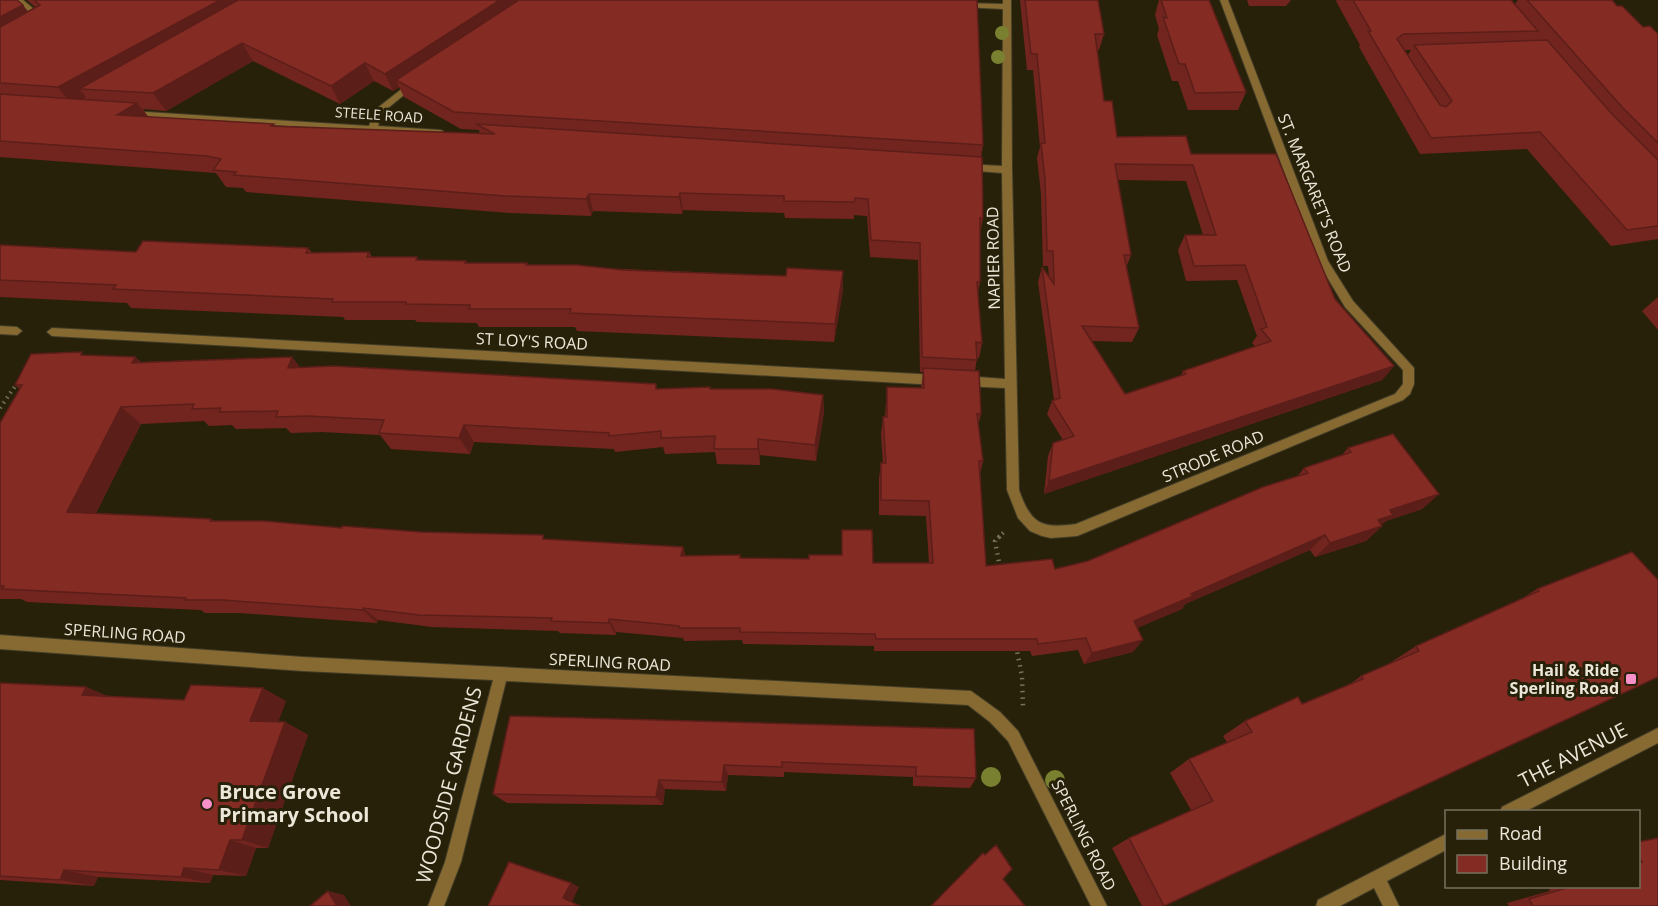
<svg xmlns="http://www.w3.org/2000/svg" width="1658" height="906" font-family="'Open Sans',sans-serif">
<rect width="100%" height="100%" fill="#28210a"/>
<g fill="none" stroke-linecap="round" stroke-linejoin="round">
<defs>
<path id="lane" d="M 14,0 L 23,0 L 47,20 L 40,22 Z"/>
<path id="street" d="M 1003,0 L 1011,0 L 1012,170 L 1019,490 C 1031,524 1041,529 1076,524 L 1395,394 L 1403,384 L 1403,370 L 1345,307 L 1318,262 L 1220,0 L 1228,0 L 1328,261 L 1353,301 L 1414,368 L 1414,384 L 1410,394 L 1403,400 L 1077,536 L 1051,538 L 1042,536 L 1030,531 L 1018,518 L 1007,490 L 1005,388 L 964,386 L 958,381 L 964,376 L 1005,379 L 1002,173 L 966,170 L 961,167 L 966,164 L 1002,166 L 1003,9 L 963,7 L 959,5 L 963,3 L 1003,4 Z
M 413,80 L 417,83 L 416,85 L 382,113 L 378,126 L 440,130 L 443,131 L 443,135 L 131,117 L 126,114 L 131,111 L 369,126 L 375,110 Z
M 0,326 L 17,327 L 22,331 L 17,335 L 0,334 Z
M 52,328 L 938,375 L 944,380 L 938,385 L 52,336 L 47,332 Z
M 0,635 L 303,657 L 971,691 L 1000,712 L 1018,731 L 1107,906 L 1091,906 L 1008,741 L 990,722 L 968,705 L 506,681 L 461,862 L 444,906 L 428,906 L 445,862 L 493,680 L 303,671 L 0,649 Z
M 1658,728 L 1658,743 L 1524,812 L 1500,812 L 1502,807 Z
M 1446,834 L 1446,850 L 1387,881 L 1399,906 L 1383,906 L 1374,888 L 1340,906 L 1316,906 L 1318,900 Z"/>
</defs>
<!-- lane casing -->
<use href="#lane" stroke="#433d27" stroke-width="2"/>
<!-- street casing -->
<use href="#street" stroke="#433d27" stroke-width="2"/>
<!-- path-far1 -->
<path stroke="#76705c" stroke-width="4" stroke-dasharray="1.5 4.5" stroke-linecap="butt" d="M 0,408 L 18,382
M 998,538 L 1004,532"/>
<!-- path -->
<path stroke="#76705c" stroke-width="4.5" stroke-dasharray="1.5 5" stroke-linecap="butt" d="M 1000,536 L 995,541 L 1000,568
M 1016,646 L 1022,676 L 1023,707"/>
<!-- lane -->
<use href="#lane" fill="#866a32" fill-rule="evenodd"/>
<!-- street -->
<use href="#street" fill="#866a32" fill-rule="evenodd"/>
</g>
<!-- trees -->
<g fill="#798130">
<circle cx="1002" cy="33" r="7"/>
<circle cx="998" cy="57" r="7"/>
<circle cx="991" cy="777" r="10"/>
<circle cx="1055" cy="780" r="10"/>
</g>
<!-- wall -->
<path fill="#72251f" fill-rule="evenodd" d="M 0,0 L 28,11 L 35,7 L 27,0 L 977,0 L 983,145 L 981,157 L 983,218 L 980,234 L 980,282 L 978,293 L 982,343 L 979,358 L 977,358 L 975,371 L 981,414 L 978,426 L 983,461 L 980,474 L 986,566 L 1055,569 L 1088,561 L 1297,477 L 1304,468 L 1342,455 L 1348,448 L 1439,494 L 1422,509 L 1386,521 L 1381,525 L 1382,526 L 1366,541 L 1315,557 L 1310,550 L 1185,604 L 1182,609 L 1137,628 L 1133,652 L 1084,664 L 1078,650 L 1032,656 L 1030,651 L 874,651 L 874,646 L 743,644 L 742,640 L 684,641 L 683,638 L 616,632 L 616,635 L 560,633 L 558,631 L 432,627 L 378,620 L 377,623 L 240,613 L 205,613 L 201,610 L 27,602 L 21,599 L 0,599 L 0,423 L 20,389 L 15,385 L 85,355 L 135,357 L 141,362 L 292,357 L 300,368 L 658,389 L 710,389 L 823,395 L 824,412 L 816,461 L 760,455 L 760,465 L 717,464 L 715,452 L 665,454 L 663,447 L 615,452 L 614,449 L 474,442 L 470,454 L 391,449 L 380,435 L 321,432 L 291,433 L 286,428 L 236,429 L 232,425 L 209,426 L 204,421 L 141,424 L 96,513 L 211,519 L 213,521 L 683,547 L 685,556 L 740,555 L 740,558 L 873,563 L 929,563 L 926,516 L 879,515 L 879,479 L 881,463 L 883,463 L 881,434 L 883,417 L 885,417 L 887,387 L 921,388 L 923,372 L 920,372 L 918,260 L 870,257 L 867,216 L 854,215 L 854,219 L 785,218 L 784,213 L 683,210 L 682,214 L 593,211 L 591,216 L 511,213 L 246,192 L 243,188 L 226,187 L 216,173 L 0,157 ZM 253,61 L 340,104 L 374,81 L 393,91 L 399,87 L 404,97 L 461,129 L 479,130 L 480,134 L 276,127 L 148,117 L 143,109 L 166,111 Z
M 1020,0 L 1098,0 L 1104,34 L 1099,50 L 1097,50 L 1104,101 L 1117,137 L 1191,154 L 1335,299 L 1394,366 L 1382,380 L 1044,494 L 1048,456 L 1053,443 L 1063,440 L 1047,414 L 1052,401 L 1054,400 L 1038,282 L 1042,267 L 1049,276 L 1048,266 L 1043,266 L 1041,194 L 1037,158 L 1040,147 L 1033,70 L 1027,70 ZM 1118,180 L 1186,181 L 1203,235 L 1185,235 L 1178,250 L 1186,281 L 1237,280 L 1257,336 L 1252,343 L 1255,346 L 1183,371 L 1181,376 L 1125,394 L 1091,341 L 1132,342 L 1139,328 L 1126,268 L 1131,255 Z
M 1159,0 L 1209,0 L 1246,92 L 1238,110 L 1188,110 L 1178,81 L 1172,81 L 1157,35 L 1159,29 L 1155,15 Z
M 1247,0 L 1291,0 L 1286,6 L 1249,6 Z
M 1337,0 L 1515,4 L 1518,0 L 1612,0 L 1617,6 L 1643,27 L 1658,34 L 1658,239 L 1611,246 L 1527,149 L 1420,154 L 1359,47 L 1360,45 L 1336,1 ZM 1405,50 L 1411,50 L 1408,55 Z
M 0,245 L 136,252 L 308,248 L 312,253 L 369,252 L 372,257 L 417,257 L 418,260 L 466,261 L 467,263 L 527,263 L 528,265 L 786,276 L 843,271 L 843,290 L 834,342 L 577,331 L 575,327 L 479,327 L 477,323 L 417,322 L 415,320 L 345,320 L 343,317 L 131,308 L 127,303 L 0,297 Z
M 1658,297 L 1658,330 L 1642,311 Z
M 1632,552 L 1164,906 L 1142,906 L 1112,848 L 1129,838 L 1191,810 L 1170,773 L 1189,759 L 1227,742 L 1223,736 L 1245,721 L 1302,704 L 1349,685 L 1361,676 L 1387,665 L 1416,646 L 1521,599 L 1537,589 Z
M 0,683 L 86,687 L 107,696 L 184,700 L 286,701 L 278,722 L 285,722 L 308,735 L 268,848 L 256,848 L 246,876 L 213,875 L 210,883 L 98,877 L 94,886 L 0,880 Z
M 974,729 L 976,778 L 970,788 L 913,786 L 913,777 L 784,772 L 784,777 L 728,775 L 726,791 L 665,789 L 663,805 L 507,803 L 493,794 Z
M 1638,842 L 1658,906 L 1509,906 L 1507,903 L 1550,891 L 1548,886 L 1638,886 Z"/>
<!-- shaded-wall -->
<path fill="#5c1e19" d="M 220,0 L 262,0 L 79,89 L 86,97 L 72,105 L 58,87 Z
M 500,0 L 533,0 L 396,80 L 399,87 L 393,91 L 385,74 Z
M 23,5 L 37,23 L 0,41 L 0,17 Z
M 242,43 L 253,61 L 166,111 L 153,93 Z
M 365,63 L 374,81 L 340,104 L 331,86 Z
M 137,103 L 151,120 L 117,115 Z
M 680,193 L 683,210 L 682,214 L 679,197 Z
M 589,194 L 593,211 L 591,216 L 586,199 Z
M 843,271 L 843,290 L 834,342 L 835,324 Z
M 135,357 L 153,374 L 132,363 Z
M 292,357 L 306,375 L 288,368 Z
M 1394,366 L 1382,380 L 1044,494 L 1049,481 Z
M 823,395 L 824,412 L 816,461 L 815,445 Z
M 121,407 L 141,424 L 89,526 L 67,512 Z
M 464,425 L 474,442 L 470,454 L 459,438 Z
M 758,439 L 760,455 L 760,465 L 758,449 Z
M 1439,494 L 1422,509 L 1386,521 L 1379,527 L 1382,526 L 1366,541 L 1315,557 L 1330,543 L 1390,510 Z
M 1325,535 L 1310,550 L 1185,604 L 1182,609 L 1125,633 L 1134,621 L 1191,594 Z
M 683,547 L 687,561 L 681,556 Z
M 363,608 L 378,620 L 377,623 L 363,610 Z
M 609,619 L 616,632 L 616,635 L 609,623 Z
M 1143,640 L 1133,652 L 1084,664 L 1092,653 Z
M 86,687 L 116,700 L 82,695 Z
M 263,688 L 286,701 L 274,733 L 250,721 Z
M 285,722 L 308,735 L 268,848 L 242,840 Z
M 724,765 L 728,775 L 726,791 L 722,782 Z
M 659,780 L 665,789 L 663,805 L 656,797 Z
M 230,840 L 256,848 L 246,876 L 219,870 Z
M 184,868 L 213,875 L 210,883 L 181,877 Z
M 64,870 L 98,877 L 94,886 L 60,880 Z
M 571,883 L 579,887 L 572,902 L 563,898 Z
M 328,891 L 344,895 L 351,906 L 337,906 Z"/>
<!-- building -->
<path fill="#842b24" stroke="#5c1e19" stroke-width="1.5" fill-rule="evenodd" d="M 0,0 L 17,0 L 23,5 L 0,17 Z
M 34,0 L 220,0 L 58,87 L 0,83 L 0,27 L 40,5 Z
M 238,0 L 500,0 L 385,74 L 365,63 L 331,86 L 242,43 L 153,93 L 79,89 Z
M 519,0 L 977,0 L 983,145 L 454,112 L 396,80 Z
M 1025,0 L 1098,0 L 1104,34 L 1095,34 L 1104,101 L 1112,101 L 1117,137 L 1186,136 L 1191,154 L 1276,154 L 1335,299 L 1394,366 L 1049,481 L 1053,443 L 1074,436 L 1052,401 L 1060,398 L 1042,267 L 1054,284 L 1053,251 L 1047,251 L 1045,179 L 1041,143 L 1045,143 L 1037,54 L 1031,54 ZM 1115,164 L 1193,165 L 1216,235 L 1185,235 L 1194,266 L 1245,265 L 1267,327 L 1261,329 L 1271,341 L 1183,371 L 1186,374 L 1125,394 L 1082,326 L 1139,328 L 1124,255 L 1131,255 Z
M 1161,0 L 1209,0 L 1246,92 L 1195,93 L 1185,64 L 1179,64 L 1163,17 L 1167,18 Z
M 1353,0 L 1511,0 L 1538,31 L 1403,34 L 1397,39 L 1440,105 L 1446,107 L 1452,101 L 1414,45 L 1547,40 L 1612,114 L 1658,160 L 1658,226 L 1627,230 L 1540,132 L 1431,138 L 1368,31 L 1371,31 Z
M 1527,0 L 1612,0 L 1617,6 L 1622,6 L 1643,27 L 1650,26 L 1658,34 L 1658,143 L 1622,107 Z
M 0,94 L 137,103 L 117,115 L 274,124 L 271,126 L 495,134 L 476,124 L 982,157 L 983,218 L 980,218 L 980,282 L 977,282 L 982,343 L 976,342 L 977,360 L 922,357 L 920,243 L 871,240 L 868,199 L 855,198 L 854,202 L 784,201 L 784,196 L 680,193 L 679,197 L 589,194 L 586,199 L 505,196 L 234,175 L 236,172 L 213,170 L 221,159 L 207,156 L 0,141 Z
M 143,241 L 308,248 L 306,253 L 369,252 L 367,257 L 417,257 L 416,260 L 466,261 L 465,263 L 527,263 L 526,265 L 577,265 L 623,270 L 786,276 L 787,268 L 843,271 L 835,324 L 570,313 L 571,309 L 469,309 L 470,305 L 406,304 L 406,302 L 332,302 L 333,299 L 113,289 L 116,285 L 0,280 L 0,245 L 136,252 Z
M 82,352 L 81,355 L 135,357 L 132,363 L 292,357 L 288,368 L 333,366 L 656,384 L 656,389 L 710,387 L 710,389 L 772,389 L 823,395 L 815,445 L 758,439 L 758,449 L 714,449 L 715,436 L 661,438 L 661,431 L 609,436 L 609,433 L 464,425 L 459,438 L 379,433 L 384,420 L 307,416 L 276,417 L 278,411 L 219,412 L 221,408 L 192,409 L 194,404 L 121,407 L 67,512 L 211,519 L 210,521 L 264,521 L 342,528 L 342,526 L 421,532 L 543,535 L 543,539 L 683,547 L 681,556 L 740,555 L 740,558 L 809,559 L 809,555 L 842,555 L 842,530 L 872,530 L 873,563 L 933,563 L 929,501 L 881,500 L 881,463 L 886,463 L 883,417 L 887,417 L 887,387 L 924,388 L 923,368 L 979,371 L 981,414 L 977,414 L 983,461 L 979,461 L 986,566 L 1052,559 L 1055,569 L 1088,561 L 1263,487 L 1308,473 L 1304,468 L 1351,452 L 1348,448 L 1393,434 L 1439,494 L 1390,510 L 1393,515 L 1378,520 L 1382,526 L 1330,543 L 1325,535 L 1191,594 L 1193,596 L 1134,621 L 1143,640 L 1092,653 L 1086,638 L 1038,644 L 1037,639 L 876,639 L 875,634 L 740,632 L 740,628 L 679,628 L 679,626 L 609,619 L 609,623 L 551,621 L 552,618 L 419,615 L 363,608 L 363,610 L 222,600 L 185,600 L 186,598 L 2,589 L 4,586 L 0,586 L 0,423 L 22,385 L 15,385 L 31,354 Z
M 1632,552 L 1658,580 L 1658,677 L 1164,906 L 1129,838 L 1213,801 L 1189,759 L 1252,732 L 1245,721 L 1298,697 L 1302,704 L 1363,679 L 1361,676 L 1419,651 L 1416,646 L 1539,591 L 1537,589 Z
M 0,683 L 86,687 L 82,695 L 184,700 L 191,685 L 263,688 L 250,721 L 285,722 L 242,840 L 230,840 L 219,870 L 184,868 L 181,877 L 64,870 L 60,880 L 0,876 Z
M 510,716 L 974,729 L 976,778 L 916,776 L 916,767 L 782,762 L 782,767 L 724,765 L 722,782 L 659,780 L 656,797 L 493,794 Z
M 1658,838 L 1658,906 L 1533,906 L 1529,899 L 1573,886 L 1638,886 L 1638,862 L 1642,862 L 1638,856 L 1638,842 Z
M 996,845 L 1012,869 L 1003,879 L 1025,906 L 931,906 L 983,853 L 985,855 Z
M 509,862 L 571,883 L 563,898 L 580,906 L 488,906 Z
M 328,891 L 337,906 L 310,906 Z"/>
<!-- markers -->
<g fill="#f990ca" stroke="#28210a" stroke-width="2">
<rect x="1625" y="673" width="12" height="12" rx="3"/>
<circle cx="207" cy="804" r="6"/>
</g>
<g text-anchor="middle" stroke-width="6" stroke-linejoin="round" paint-order="stroke">
<!-- far-street labels -->
<g font-size="14" fill="#ebe7d9" stroke="#28210a">
<text transform="translate(379 115) rotate(4)" y="5">STEELE ROAD</text>
</g>
<!-- street labels -->
<g font-size="16" fill="#ebe7d9" stroke="#28210a">
<text transform="translate(1315 193) rotate(68)" y="6">ST. MARGARET'S ROAD</text>
<text transform="translate(993 258) rotate(-91)" y="6">NAPIER ROAD</text>
<text transform="translate(532 341) rotate(3)" y="6">ST LOY'S ROAD</text>
<text transform="translate(1213 456) rotate(-23)" y="6">STRODE ROAD</text>
<text transform="translate(125 633) rotate(4)" y="6">SPERLING ROAD</text>
<text transform="translate(610 662) rotate(3)" y="6">SPERLING ROAD</text>
<text transform="translate(1084 835) rotate(63)" y="6">SPERLING ROAD</text>
</g>
<!-- poi labels -->
<g font-size="16" font-weight="bold" fill="#ebe7d9" stroke="#28210a" text-anchor="end">
<text x="1619" y="676">Hail &amp; Ride<tspan x="1619" dy="18">Sperling Road</tspan></text>
</g>
<!-- near-street labels -->
<g font-size="20" fill="#ebe7d9" stroke="#28210a">
<text transform="translate(1573 755) rotate(-27)" y="7">THE AVENUE</text>
<text transform="translate(449 785) rotate(-75)" y="7">WOODSIDE GARDENS</text>
</g>
<!-- near-poi labels -->
<g font-size="20" font-weight="bold" fill="#ebe7d9" stroke="#28210a" text-anchor="start">
<text x="219" y="799">Bruce Grove<tspan x="219" dy="23">Primary School</tspan></text>
</g>
</g>
<!-- legend -->
<rect x="1445" y="810" width="195" height="78" fill="#28210a" stroke="#76705d" stroke-width="1.5"/>
<rect x="1457" y="830" width="30" height="9" fill="#866a32" stroke="#76705d" stroke-width="1.5"/>
<text x="1499" y="840" font-size="18" fill="#ebe7d9">Road</text>
<rect x="1457" y="855" width="30" height="18" fill="#842b24" stroke="#76705d" stroke-width="1.5"/>
<text x="1499" y="870" font-size="18" fill="#ebe7d9">Building</text>
</svg>
